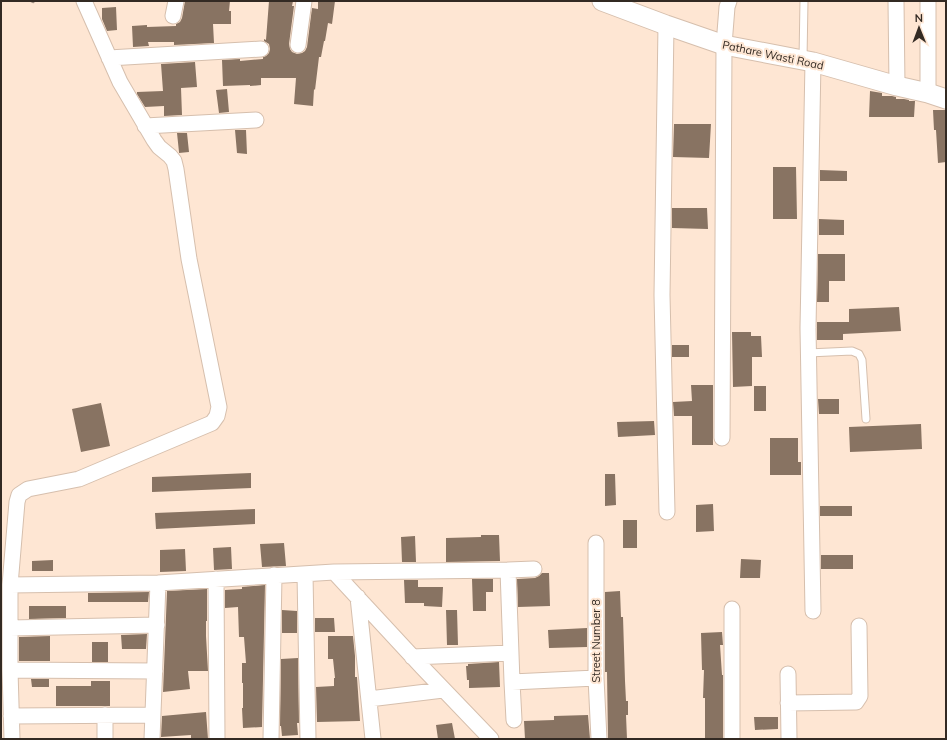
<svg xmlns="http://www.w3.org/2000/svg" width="947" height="740" font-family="Mulish,sans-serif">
<rect width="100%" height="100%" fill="#fee6d3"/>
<!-- building -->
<path fill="#887362" d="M 185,1 L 230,1 L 229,11 L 231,11 L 231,24 L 213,24 L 214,43 L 174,45 L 174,42 L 148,42 L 149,46 L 133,47 L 132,26 L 147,25 L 147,27 L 176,26 L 176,24 L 180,22 L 182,18 Z
M 269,1 L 293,1 L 292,6 L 294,6 L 289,44 L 290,49 L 292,52 L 297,54 L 302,53 L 305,51 L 307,47 L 312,8 L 318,9 L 318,1 L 335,1 L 332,24 L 328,23 L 325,41 L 324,41 L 321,57 L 319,57 L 315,90 L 314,89 L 313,106 L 294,104 L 296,78 L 261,78 L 261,85 L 250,86 L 250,85 L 223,86 L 222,60 L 240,59 L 240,61 L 263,59 L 263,57 L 266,56 L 269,53 L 270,49 L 269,44 L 264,41 L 264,39 L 266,40 Z
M 116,7 L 117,30 L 107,31 L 102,19 L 102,8 Z
M 195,62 L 197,87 L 181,88 L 182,115 L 164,116 L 164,106 L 145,107 L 137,94 L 137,92 L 163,91 L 161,64 Z
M 227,89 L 229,112 L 219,113 L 216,90 Z
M 870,91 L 882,93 L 882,96 L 892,96 L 896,97 L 896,99 L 904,99 L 909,100 L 909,101 L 915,101 L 914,117 L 869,117 Z
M 933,110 L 946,110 L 946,162 L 938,163 L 936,130 L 934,130 Z
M 674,124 L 711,124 L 709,158 L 673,157 Z
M 235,130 L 246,130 L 247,154 L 237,153 Z
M 177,133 L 187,133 L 189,152 L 179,153 L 179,152 Z
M 773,167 L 796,167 L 797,219 L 773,219 Z
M 820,170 L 847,171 L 847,181 L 820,181 Z
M 672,208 L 707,208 L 708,229 L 672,228 Z
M 819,219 L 844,220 L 844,235 L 819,235 Z
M 818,254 L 845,254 L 845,281 L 829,281 L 829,302 L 817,302 Z
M 899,307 L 901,331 L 843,334 L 843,340 L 817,340 L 817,322 L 849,322 L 849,309 Z
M 732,332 L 751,332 L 751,336 L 761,336 L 762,357 L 752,357 L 752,386 L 733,387 Z
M 672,345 L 689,345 L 689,357 L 672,357 Z
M 691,385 L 713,385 L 713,445 L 692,445 L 692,416 L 674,416 L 673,402 L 692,401 Z
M 754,386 L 766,386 L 766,411 L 754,411 Z
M 818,399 L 839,399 L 839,414 L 819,414 Z
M 101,403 L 110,446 L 81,452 L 72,409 Z
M 654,421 L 655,435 L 618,437 L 617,422 Z
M 921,424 L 922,449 L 850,452 L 849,427 Z
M 770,438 L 798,438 L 798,462 L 801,462 L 801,475 L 770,475 Z
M 251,473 L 251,488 L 152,492 L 152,477 Z
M 605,474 L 615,474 L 616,505 L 605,506 Z
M 713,504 L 714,531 L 696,532 L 696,505 Z
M 820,506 L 852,506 L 852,516 L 820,516 Z
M 255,509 L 255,524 L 156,529 L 155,513 Z
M 623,520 L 637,520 L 637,548 L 623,548 Z
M 481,535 L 499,535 L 500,561 L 446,562 L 446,538 L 481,537 Z
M 415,536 L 416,562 L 402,562 L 401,537 Z
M 284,543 L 286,566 L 262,567 L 260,544 Z
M 231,547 L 232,569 L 214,570 L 213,548 Z
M 185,549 L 186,571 L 160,572 L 160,550 Z
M 821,555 L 853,555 L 853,569 L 821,569 Z
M 741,559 L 761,560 L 760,578 L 740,578 Z
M 53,560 L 53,571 L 32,571 L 32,561 Z
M 542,573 L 549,573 L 550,606 L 518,607 L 517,579 L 535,578 L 539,576 Z
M 472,579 L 493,579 L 493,592 L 486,592 L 486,611 L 473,611 Z
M 404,580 L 418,580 L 418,587 L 443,587 L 442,607 L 424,606 L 424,603 L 405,603 Z
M 265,585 L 262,727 L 243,728 L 242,708 L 243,708 L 243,683 L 242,683 L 242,663 L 246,663 L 244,637 L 239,637 L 238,607 L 225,608 L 225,590 L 242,589 L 242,587 Z
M 207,589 L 207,621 L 206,621 L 206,636 L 208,671 L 188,671 L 190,689 L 163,692 L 167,591 Z
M 620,591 L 621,617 L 623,617 L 625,681 L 626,701 L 628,701 L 628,715 L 626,715 L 627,739 L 608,739 L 607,672 L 605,672 L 605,592 Z
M 149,592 L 148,602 L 88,602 L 88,593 Z
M 29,606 L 66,606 L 66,618 L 29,619 Z
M 282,610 L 297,611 L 297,633 L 282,633 Z
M 446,610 L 457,610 L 458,645 L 447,645 Z
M 315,618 L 334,618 L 335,632 L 315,632 Z
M 587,628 L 587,647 L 549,648 L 548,630 Z
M 722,632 L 723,645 L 720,645 L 722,675 L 723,675 L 723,739 L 705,739 L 705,698 L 703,698 L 704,670 L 702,670 L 701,633 Z
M 147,634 L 146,649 L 122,649 L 121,635 Z
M 50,636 L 50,661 L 19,661 L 19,637 Z
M 328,636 L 353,636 L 355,656 L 355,677 L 357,677 L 360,721 L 317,722 L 316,687 L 334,686 L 334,678 L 335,678 L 333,659 L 328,659 Z
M 92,642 L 108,642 L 108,662 L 92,662 Z
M 298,658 L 299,723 L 297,723 L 298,735 L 282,736 L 281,726 L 280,726 L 281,659 Z
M 499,662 L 500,687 L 469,688 L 469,680 L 467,680 L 466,666 L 468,666 L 468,664 Z
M 31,679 L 49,679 L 49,687 L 32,687 Z
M 91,681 L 110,681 L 110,706 L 56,706 L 56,686 L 91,686 Z
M 206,712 L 208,739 L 191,739 L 191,735 L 161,737 L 162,716 Z
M 588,715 L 590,739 L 560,739 L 560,738 L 525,739 L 524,721 L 554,720 L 554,716 Z
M 754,717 L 778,717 L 778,729 L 755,730 Z
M 452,723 L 455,739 L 438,739 L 436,725 Z"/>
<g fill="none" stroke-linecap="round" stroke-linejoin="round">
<defs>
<path id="service" d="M 803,59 L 804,1
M 808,353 L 852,351 L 859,354 L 862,360 L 866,419"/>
<path id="minor" d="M 896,1 L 897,86
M 173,16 L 176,1
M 666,25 L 662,295 L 667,512
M 298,45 L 304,1
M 109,58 L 261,49
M 928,93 L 928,1
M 145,126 L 256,120
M 722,438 L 724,45 L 727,7 L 729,1
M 596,543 L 596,678 L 599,739
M 508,570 L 534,569
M 334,572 L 508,570 L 512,682 L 596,678
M 305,574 L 308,739
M 216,579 L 217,739
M 10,585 L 158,583 L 334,572 L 422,667 L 491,739
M 358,597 L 373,739
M 813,611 L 808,328 L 813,62
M 10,628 L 157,625
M 412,657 L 511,653
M 10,670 L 155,671
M 788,674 L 789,739
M 512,682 L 514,720
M 369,699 L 443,690
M 788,703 L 856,702 L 860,696 L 859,626
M 105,715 L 105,739
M 11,716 L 153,715
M 12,739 L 10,670 L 10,585 L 17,502 L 19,495 L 28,489 L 79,479 L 212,423 L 217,416 L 219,407 L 189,259 L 176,169 L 174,161 L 170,156 L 159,147 L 154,140 L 120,82 L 84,1
M 152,739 L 158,583
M 271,739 L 274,575
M 732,739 L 732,609"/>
<path id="tertiary" d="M 602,1 L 666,25 L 724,45 L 813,62 L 897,86 L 928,93 L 946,99"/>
</defs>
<!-- service casing -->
<use href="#service" stroke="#d6bfad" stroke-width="9"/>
<!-- minor casing -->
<use href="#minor" stroke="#d6bfad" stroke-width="17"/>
<!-- tertiary casing -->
<use href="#tertiary" stroke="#d6bfad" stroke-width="21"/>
<!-- path -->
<path stroke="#9e8d80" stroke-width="2.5" stroke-dasharray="4 2" stroke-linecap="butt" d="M 31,1 L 33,2 L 34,1"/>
<!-- service -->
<use href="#service" stroke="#fff" stroke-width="7"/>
<!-- minor -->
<use href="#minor" stroke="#fff" stroke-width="15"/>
<!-- tertiary -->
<use href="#tertiary" stroke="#fff" stroke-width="19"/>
</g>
<g text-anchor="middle" stroke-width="4" stroke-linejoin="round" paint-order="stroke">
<!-- street labels -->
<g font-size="11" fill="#332a23" stroke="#fee6d3">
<text transform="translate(773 55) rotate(12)" y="4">Pathare Wasti Road</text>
<text transform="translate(596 641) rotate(-90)" y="4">Street Number 8</text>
</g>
</g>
<!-- border -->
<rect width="947" height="740" fill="none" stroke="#332a23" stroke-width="4"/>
<!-- north arrow -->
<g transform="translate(919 28) rotate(359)" stroke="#fee6d3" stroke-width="3" paint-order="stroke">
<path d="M0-3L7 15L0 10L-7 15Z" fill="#332a23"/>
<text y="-6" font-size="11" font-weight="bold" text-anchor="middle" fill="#332a23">N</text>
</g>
</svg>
